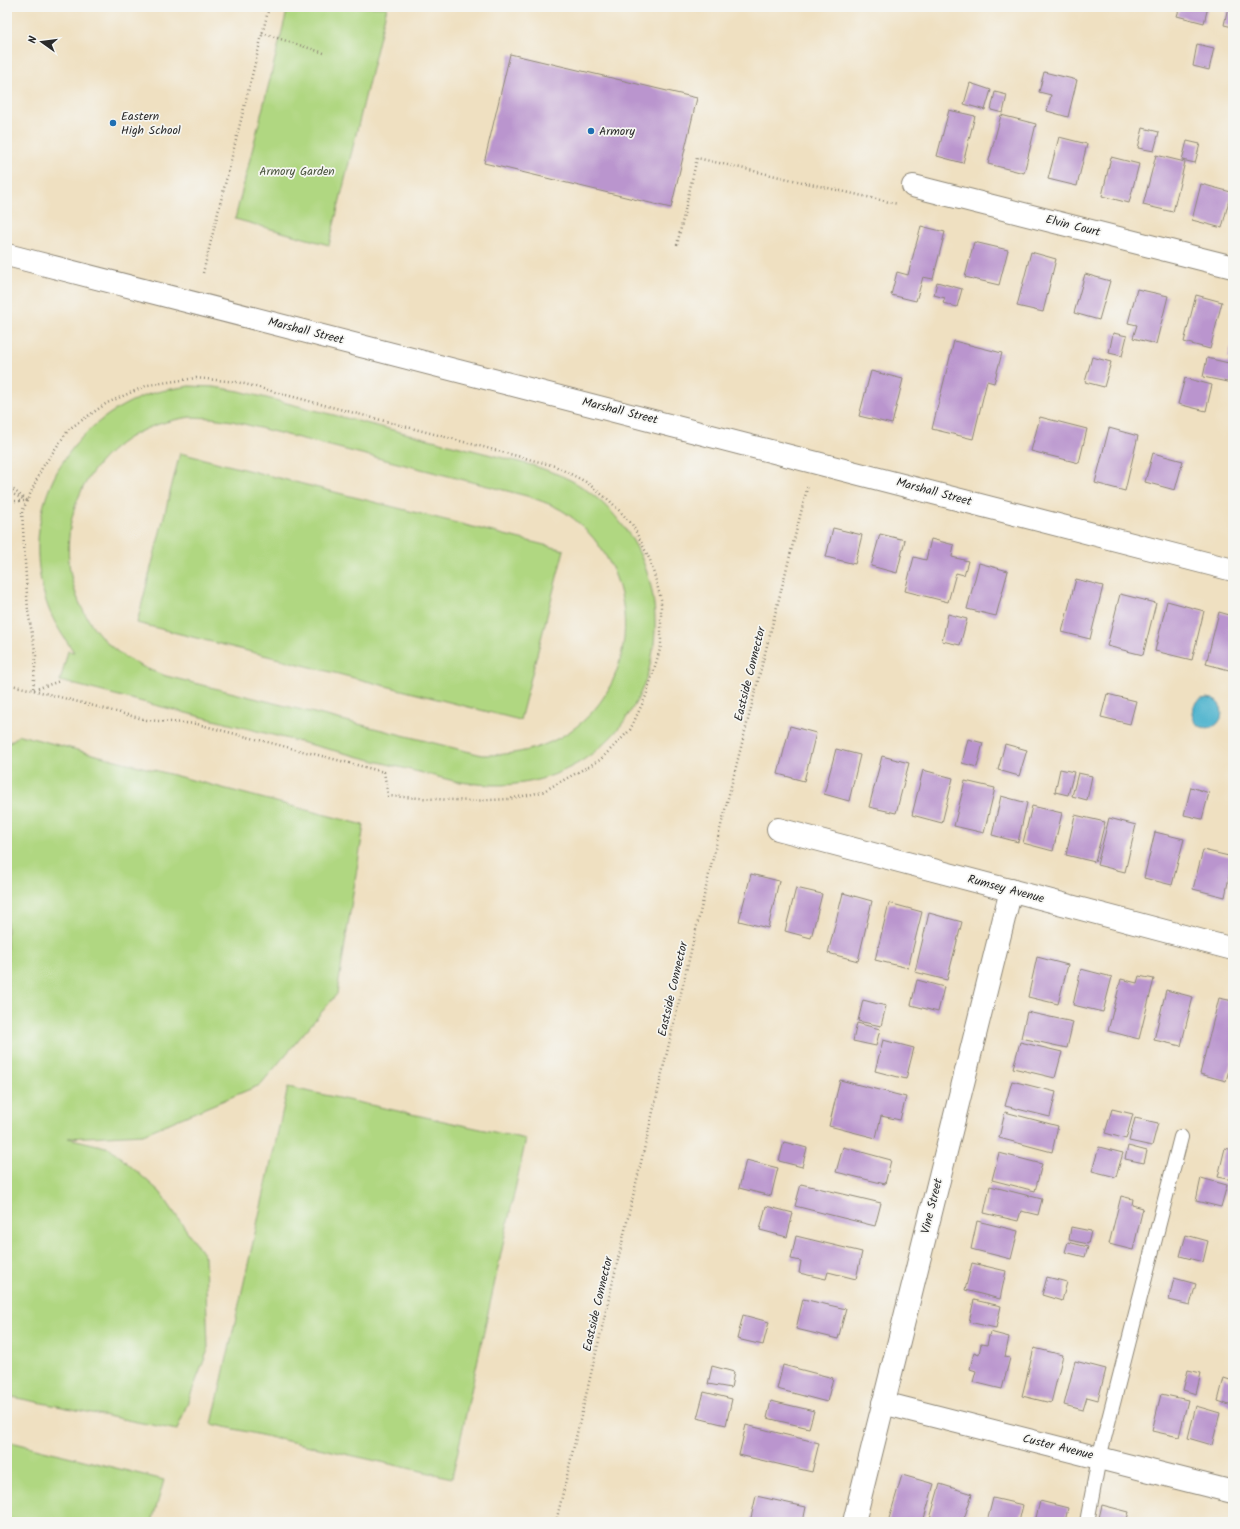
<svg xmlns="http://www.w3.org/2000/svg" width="1240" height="1529" viewBox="0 0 1240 1529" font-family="Kalam,sans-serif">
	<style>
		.green { fill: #b0d781; stroke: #6e8156; fill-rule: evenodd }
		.water { fill: #4eb3cd; stroke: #3c6f7c }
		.building { fill: #ba95ce }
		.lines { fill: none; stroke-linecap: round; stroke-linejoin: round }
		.service-casing { stroke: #8d8676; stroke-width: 16 }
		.minor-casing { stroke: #8d8676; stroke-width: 24 }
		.tertiary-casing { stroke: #8d8676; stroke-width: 24 }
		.path { stroke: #8d8676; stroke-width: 2.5; stroke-dasharray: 1 3; stroke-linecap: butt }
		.service { stroke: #fff; stroke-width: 14 }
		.minor { stroke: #fff; stroke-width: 22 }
		.tertiary { stroke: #fff; stroke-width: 22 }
		.poi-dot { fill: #1f6fb2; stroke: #f6f6f2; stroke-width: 1.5 }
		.labels { text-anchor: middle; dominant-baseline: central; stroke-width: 3.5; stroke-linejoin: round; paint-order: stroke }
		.poi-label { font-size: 12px; fill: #2b2b2b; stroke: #f6f6f2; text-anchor: start }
		.park-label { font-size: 12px; fill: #4c5640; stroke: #f6f6f2 }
		.street-label { font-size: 12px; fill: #2b2b2b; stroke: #f6f6f2 }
	</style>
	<rect width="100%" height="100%" fill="#f6f6f2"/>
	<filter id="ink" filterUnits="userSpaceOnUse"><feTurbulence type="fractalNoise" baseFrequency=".025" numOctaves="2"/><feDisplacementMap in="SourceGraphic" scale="8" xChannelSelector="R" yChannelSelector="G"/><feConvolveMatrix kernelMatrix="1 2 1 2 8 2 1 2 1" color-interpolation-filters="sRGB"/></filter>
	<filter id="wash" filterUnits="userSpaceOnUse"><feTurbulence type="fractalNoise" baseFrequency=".012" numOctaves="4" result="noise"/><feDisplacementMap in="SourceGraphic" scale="16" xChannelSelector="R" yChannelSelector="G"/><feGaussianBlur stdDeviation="0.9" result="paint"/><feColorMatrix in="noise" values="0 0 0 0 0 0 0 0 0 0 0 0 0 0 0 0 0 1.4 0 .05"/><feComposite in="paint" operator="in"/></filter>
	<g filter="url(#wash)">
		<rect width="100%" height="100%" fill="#efe0c1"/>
		<g class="green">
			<polygon points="288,7 387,7 329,245 235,219"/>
			<path d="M189,386L214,387L239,391L535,466C551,472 568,477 582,487C700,566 670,752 529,782C504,787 479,785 454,781L60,681L68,651L74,652C64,638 54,623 48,607C18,523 56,433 139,398C155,391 172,389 189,386ZM191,417L211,418L232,421L527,496C541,501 554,505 566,513C652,573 643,709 541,746C522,753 503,755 482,755L166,676C146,669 128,661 113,648C52,596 54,497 116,447C138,429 163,421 191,417Z"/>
			<polygon points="180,453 564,550 520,720 137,623"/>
			<polygon points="20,735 364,825 337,994 260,1085 143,1134 68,1138 110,1148 160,1192 205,1257 208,1350 177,1430 7,1396 7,744"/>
			<polygon points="288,1087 526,1139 452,1478 212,1424"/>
			<polygon points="7,1441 164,1480 152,1522 7,1522"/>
		</g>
		<circle class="water" cx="1207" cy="713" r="15"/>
		<g id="blocks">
			<g class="building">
				<polygon points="1180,7 1208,7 1204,23 1177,16"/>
				<polygon points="1228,7 1233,7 1233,27 1224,25"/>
				<polygon points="1197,44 1214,48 1209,70 1193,66"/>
				<polygon points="510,54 697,98 671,208 484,163"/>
				<polygon points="1044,72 1077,80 1068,117 1047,111 1051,95 1039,92"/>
				<polygon points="970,83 991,90 985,110 964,104"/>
				<polygon points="995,92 1007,95 1003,113 991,110"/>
				<polygon points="949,110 975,116 963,163 937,156"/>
				<polygon points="1001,115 1036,124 1024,173 988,164"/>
				<polygon points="1143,128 1159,132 1154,151 1138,148"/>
				<polygon points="1059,137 1087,144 1077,186 1048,179"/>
				<polygon points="1187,141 1200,144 1195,163 1182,160"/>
				<polygon points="1156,155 1185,162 1173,212 1143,205"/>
				<polygon points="1111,157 1139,164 1129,203 1102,196"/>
				<polygon points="1201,184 1231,192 1222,228 1192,220"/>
				<polygon points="921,226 945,232 933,279 923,277 916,301 891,295 897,272 908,275"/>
				<polygon points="974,242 1008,250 999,285 965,277"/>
				<polygon points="1031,252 1056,259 1043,312 1017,306"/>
				<polygon points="1085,274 1110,281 1099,320 1074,313"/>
				<polygon points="937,282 962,289 957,307 943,303 945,298 934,295"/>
				<polygon points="1137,289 1168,296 1156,344 1133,338 1137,325 1128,323"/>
				<polygon points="1196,295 1222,302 1210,349 1184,342"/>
				<polygon points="1113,333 1127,336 1122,356 1109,353"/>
				<polygon points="954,341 1002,353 994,383 987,381 973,439 932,429"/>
				<polygon points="1233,342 1233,359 1228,358"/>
				<polygon points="1092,357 1111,362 1104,387 1085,382"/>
				<polygon points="1207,358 1233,364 1232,383 1203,377"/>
				<polygon points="871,371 903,379 892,424 859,416"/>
				<polygon points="1185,378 1212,385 1206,411 1178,404"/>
				<polygon points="1040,417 1087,429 1079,463 1031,451"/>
				<polygon points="1109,428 1138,436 1125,491 1095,483"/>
				<polygon points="1153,453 1183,461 1175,490 1145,482"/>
				<polygon points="833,528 862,535 855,564 826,557"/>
				<polygon points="880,534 905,540 897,573 871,566"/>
				<polygon points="931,539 954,545 952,557 968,561 964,575 956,573 948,602 905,591 914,557 926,560"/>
				<polygon points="979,563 1008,571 996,616 967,609"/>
				<polygon points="1076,579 1103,586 1090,639 1062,632"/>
				<polygon points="1120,594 1156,603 1143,655 1107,646"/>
				<polygon points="1167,601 1204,611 1192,660 1155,651"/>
				<polygon points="1219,612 1233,616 1233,671 1206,664"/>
				<polygon points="948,614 967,619 960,645 942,641"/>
				<polygon points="1107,694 1136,701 1130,724 1101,717"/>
				<polygon points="790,726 816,733 804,781 778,774"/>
				<polygon points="968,739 983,743 977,767 962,763"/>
				<polygon points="1005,744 1027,750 1019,776 998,770"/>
				<polygon points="836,749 860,755 849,801 824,794"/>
				<polygon points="882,756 909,763 896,813 869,807"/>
				<polygon points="1060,769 1074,772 1068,795 1055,792"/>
				<polygon points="923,770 953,778 942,823 912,815"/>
				<polygon points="1078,773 1092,776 1087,800 1072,796"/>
				<polygon points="965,781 995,788 984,833 954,826"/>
				<polygon points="1191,787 1209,793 1202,819 1184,815"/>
				<polygon points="1001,796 1027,803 1018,842 992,835"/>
				<polygon points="1032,806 1062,813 1053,851 1023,843"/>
				<polygon points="1075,815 1105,822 1095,862 1066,855"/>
				<polygon points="1109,818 1136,825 1125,872 1097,865"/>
				<polygon points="1155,832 1184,839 1172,885 1144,878"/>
				<polygon points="1203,850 1233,857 1225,897 1193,889"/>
				<polygon points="751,874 779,881 768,928 739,921"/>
				<polygon points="796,888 822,894 811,938 785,931"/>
				<polygon points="843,893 872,901 858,961 828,953"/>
				<polygon points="889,903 922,912 908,968 875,960"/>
				<polygon points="929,913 962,922 947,980 915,972"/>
				<polygon points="1037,957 1068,965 1058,1004 1028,997"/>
				<polygon points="1081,969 1112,977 1103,1012 1073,1005"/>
				<polygon points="1139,976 1154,979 1139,1039 1108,1031 1121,979 1137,983"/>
				<polygon points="917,980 944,987 938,1012 911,1005"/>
				<polygon points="1166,990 1193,997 1181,1046 1154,1040"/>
				<polygon points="1219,998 1233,1001 1233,1055 1226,1081 1200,1074"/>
				<polygon points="863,1000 886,1006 881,1026 858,1021"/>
				<polygon points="1027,1012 1073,1022 1067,1048 1021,1038"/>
				<polygon points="857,1023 880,1029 876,1046 853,1041"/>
				<polygon points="883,1040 914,1048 906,1079 875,1071"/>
				<polygon points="1020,1042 1062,1052 1055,1078 1013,1068"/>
				<polygon points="840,1080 906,1097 900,1120 881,1116 876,1138 829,1126"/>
				<polygon points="1012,1081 1056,1092 1050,1117 1005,1106"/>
				<polygon points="1112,1109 1133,1114 1126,1139 1105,1133"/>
				<polygon points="1005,1112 1058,1126 1052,1152 999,1138"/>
				<polygon points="1135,1118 1158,1123 1152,1146 1129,1141"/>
				<polygon points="784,1142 807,1148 802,1167 779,1161"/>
				<polygon points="1128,1146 1147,1151 1144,1163 1125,1159"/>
				<polygon points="843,1147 891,1160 885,1184 836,1172"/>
				<polygon points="1099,1147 1123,1153 1116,1177 1092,1171"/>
				<polygon points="1225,1148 1233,1150 1233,1180 1218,1177"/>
				<polygon points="999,1153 1042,1164 1035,1191 992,1180"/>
				<polygon points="746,1160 778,1168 771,1196 739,1188"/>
				<polygon points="1201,1178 1227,1185 1221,1207 1196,1201"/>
				<polygon points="801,1184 881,1203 875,1226 795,1206"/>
				<polygon points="990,1186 1042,1199 1038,1215 1021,1211 1018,1221 984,1213"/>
				<polygon points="1121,1196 1133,1199 1132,1205 1143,1208 1133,1250 1109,1244"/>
				<polygon points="766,1206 793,1213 787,1237 760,1230"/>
				<polygon points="977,1221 1018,1231 1011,1259 971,1249"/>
				<polygon points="1071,1227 1091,1231 1088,1244 1069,1240"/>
				<polygon points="1186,1235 1208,1241 1203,1262 1180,1256"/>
				<polygon points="796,1236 862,1252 856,1279 828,1272 826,1279 799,1273 801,1261 791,1259"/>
				<polygon points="1068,1242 1088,1247 1085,1257 1065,1252"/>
				<polygon points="972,1263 1006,1271 1000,1299 965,1290"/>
				<polygon points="1047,1277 1067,1282 1062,1301 1042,1295"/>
				<polygon points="1174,1278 1196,1284 1190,1305 1169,1300"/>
				<polygon points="803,1299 846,1309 838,1339 796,1329"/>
				<polygon points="974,1300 1001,1306 996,1328 969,1322"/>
				<polygon points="743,1315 769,1322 763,1345 737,1339"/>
				<polygon points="990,1332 1009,1337 1005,1357 1010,1358 1002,1389 973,1382 976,1371 970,1369 974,1352 979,1354 981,1344 987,1345"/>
				<polygon points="1034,1348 1063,1355 1051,1403 1022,1396"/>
				<polygon points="1075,1361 1106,1369 1098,1400 1087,1397 1083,1410 1064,1405"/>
				<polygon points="783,1365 833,1378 827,1402 777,1389"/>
				<polygon points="712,1366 734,1372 731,1388 708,1384"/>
				<polygon points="1188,1370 1201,1373 1196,1394 1183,1390"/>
				<polygon points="1224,1378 1233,1381 1232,1406 1218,1401"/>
				<polygon points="704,1392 732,1399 726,1425 697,1418"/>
				<polygon points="1161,1394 1188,1400 1179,1437 1152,1431"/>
				<polygon points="771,1401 814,1411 809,1428 767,1418"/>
				<polygon points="1196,1406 1220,1413 1212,1445 1188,1438"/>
				<polygon points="746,1425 819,1443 812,1472 739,1455"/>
				<polygon points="902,1475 934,1484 923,1522 888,1522"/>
				<polygon points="940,1484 972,1494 963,1522 929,1522"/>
				<polygon points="756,1496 806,1507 803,1522 750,1522"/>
				<polygon points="993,1498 1023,1505 1019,1522 987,1522"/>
				<polygon points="1040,1501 1068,1508 1065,1522 1035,1522"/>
				<polygon points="1102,1505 1129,1512 1126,1522 1098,1522"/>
			</g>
		</g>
	</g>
	<g filter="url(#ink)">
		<use href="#blocks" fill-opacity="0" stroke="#8d8676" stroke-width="1"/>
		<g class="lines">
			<g class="service-casing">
				<polyline id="service" points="1087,1522 1099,1458 1181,1137"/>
			</g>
			<g class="minor-casing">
				<g id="minor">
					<polyline points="913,186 1233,267"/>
					<polyline points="778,829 1233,949"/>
					<polyline points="883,1403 1233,1492"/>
					<polyline points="854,1522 1011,890"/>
				</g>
			</g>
			<g class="tertiary-casing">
				<polyline id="tertiary" points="7,255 1233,570"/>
			</g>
			<g class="path">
				<polyline points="262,33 324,53"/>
				<polyline points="677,245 697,158 898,204"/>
				<polyline points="203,273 269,7"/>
				<polygon points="196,378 237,382 555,466 586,482 610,501 632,524 650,560 661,599 661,646 646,696 630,730 600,760 542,792 509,799 470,801 388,796 384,772 197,724 147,720 33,690 36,656 28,611 22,512 42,468 69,429 107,403 148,385"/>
				<polyline points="7,485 28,501"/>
				<polyline points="7,491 23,499"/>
				<polyline points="7,501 27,501"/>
				<polyline points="7,684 33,690 60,681"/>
				<polyline points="556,1522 716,845 808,485"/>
			</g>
			<use href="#service" class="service"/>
			<use href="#minor" class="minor"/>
			<use href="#tertiary" class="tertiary"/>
		</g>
	</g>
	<g class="poi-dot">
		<circle cx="113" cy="123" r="4"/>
		<circle cx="591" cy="131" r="4"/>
	</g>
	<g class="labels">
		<g class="poi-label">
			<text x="121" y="116">Eastern<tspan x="121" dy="14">High School</tspan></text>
			<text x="599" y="131">Armory</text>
		</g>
		<g class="park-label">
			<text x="297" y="171">Armory Garden</text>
		</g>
		<g class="street-label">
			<text transform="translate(1073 226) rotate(14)">Elvin Court</text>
			<text transform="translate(306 331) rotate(14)">Marshall Street</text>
			<text transform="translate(620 411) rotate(14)">Marshall Street</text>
			<text transform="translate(934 492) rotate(15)">Marshall Street</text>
			<text transform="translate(750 674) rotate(-76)">Eastside Connector</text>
			<text transform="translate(1006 889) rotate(15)">Rumsey Avenue</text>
			<text transform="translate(673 989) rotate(-77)">Eastside Connector</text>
			<text transform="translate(932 1206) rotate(-76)">Vine Street</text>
			<text transform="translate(598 1304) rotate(-77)">Eastside Connector</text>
			<text transform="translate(1058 1447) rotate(14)">Custer Avenue</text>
		</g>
	</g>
	<rect width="1240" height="1529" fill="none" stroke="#f6f6f2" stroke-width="24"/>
	<g transform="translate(42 42) rotate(284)" stroke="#f6f6f2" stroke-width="3" paint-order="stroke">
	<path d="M0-3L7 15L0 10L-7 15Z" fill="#2b2b2b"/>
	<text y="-6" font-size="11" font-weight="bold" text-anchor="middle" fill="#2b2b2b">N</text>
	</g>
</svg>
